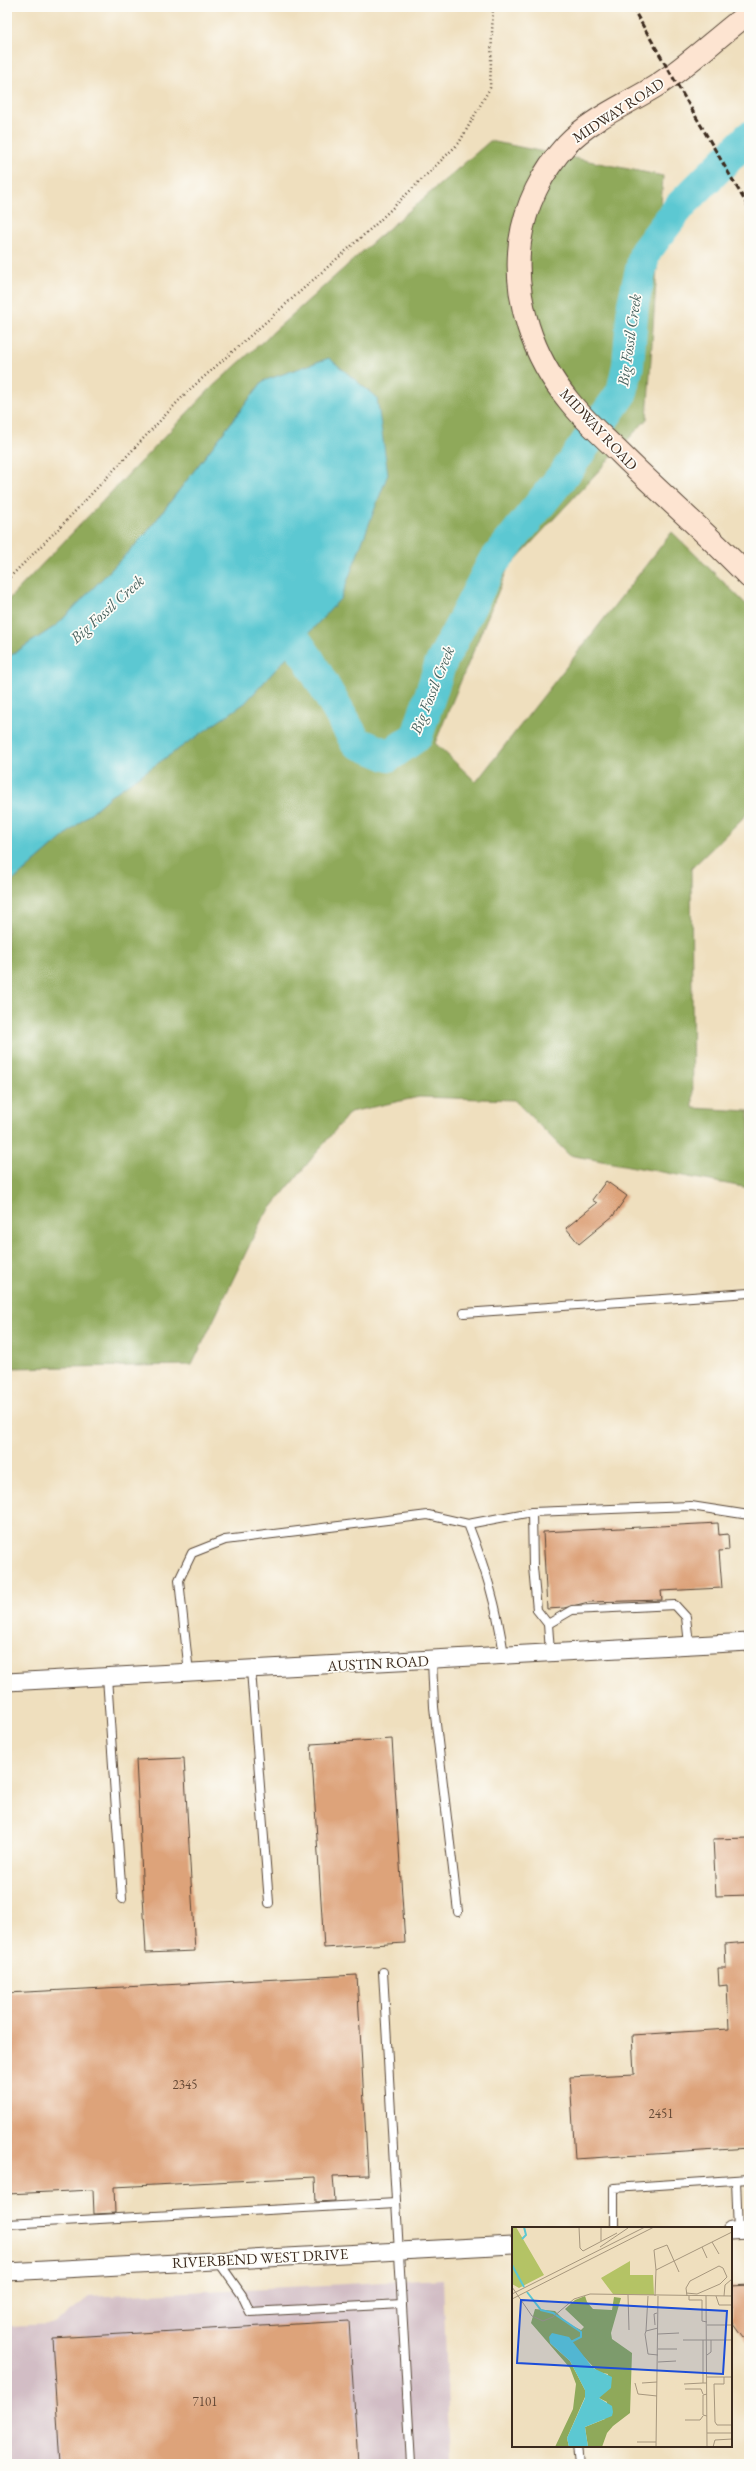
<svg xmlns="http://www.w3.org/2000/svg" width="756" height="2471" viewBox="0 0 756 2471" font-family="'EB Garamond',serif">
	<style>
		.industrial { fill: #d2bdc5 }
		.forest { fill: #8fa95a; stroke: #656a3c }
		.water { fill: #5cc8d2; stroke: #4c7978 }
		.lines { fill: none; stroke-linecap: round; stroke-linejoin: round }
		.river { stroke: #5cc8d2; stroke-width: 32 }
		.building { fill: #dda37a }
		.lane-casing { stroke: #564536; stroke-width: 10 }
		.street-casing { stroke: #564536; stroke-width: 19 }
		.secondary-casing { stroke: #564536; stroke-width: 24 }
		.path { stroke: #564536; stroke-width: 2.5; stroke-dasharray: 1 3; stroke-linecap: butt }
		.lane { stroke: #fff; stroke-width: 8 }
		.street { stroke: #fff; stroke-width: 17 }
		.secondary { stroke: #fde4d1; stroke-width: 22 }
		.rail { stroke: #3b2a1e; stroke-width: 3; stroke-dasharray: 6 3; stroke-linecap: butt }
		.labels { text-anchor: middle; dominant-baseline: central; stroke-width: 3.5; stroke-linejoin: round; paint-order: stroke }
		.number-label { font-size: 13px; fill: #644835 }
		.street-label { font-size: 15px; fill: #3b2a1e; stroke: #fdfcf7 }
		.water-label { font-size: 16px; font-style: italic; fill: #47615d; stroke: #fdfcf7 }
		.inset-river { fill: none; stroke: #5cc8d2; stroke-width: 2 }
		.inset-road { fill: none; stroke: #a7977e; stroke-width: 1 }
		.view { fill: #1d4ed8; fill-opacity: 0.15; stroke: #1d4ed8; stroke-width: 2 }
		.inset-edge { fill: none; stroke: #3b2a1e; stroke-width: 2 }
	</style>
	<rect width="100%" height="100%" fill="#fdfcf7"/>
	<filter id="ink" filterUnits="userSpaceOnUse"><feTurbulence type="fractalNoise" baseFrequency=".025" numOctaves="2"/><feDisplacementMap in="SourceGraphic" scale="8" xChannelSelector="R" yChannelSelector="G"/><feConvolveMatrix kernelMatrix="1 2 1 2 8 2 1 2 1" color-interpolation-filters="sRGB"/></filter>
	<filter id="wash" filterUnits="userSpaceOnUse"><feTurbulence type="fractalNoise" baseFrequency=".012" numOctaves="4" result="noise"/><feDisplacementMap in="SourceGraphic" scale="16" xChannelSelector="R" yChannelSelector="G"/><feGaussianBlur stdDeviation="0.9" result="paint"/><feColorMatrix in="noise" values="0 0 0 0 0 0 0 0 0 0 0 0 0 0 0 0 0 1.4 0 .05"/><feComposite in="paint" operator="in"/></filter>
	<g filter="url(#wash)">
		<rect width="100%" height="100%" fill="#efdfbe"/>
		<polygon class="industrial" points="443,2279 450,2464 7,2464 7,2326 54,2324 89,2297"/>
		<polygon class="forest" points="490,141 663,176 647,419 508,568 435,743 476,782 672,532 749,607 749,812 691,869 693,1108 749,1111 749,1188 569,1155 514,1100 419,1097 350,1112 262,1219 192,1365 7,1368 7,886 109,797 263,381 144,536 57,625 7,658 7,601 211,388 373,242"/>
		<polygon class="water" points="329,358 377,398 388,474 341,598 245,703 109,797 7,886 7,658 57,625 144,536 263,381"/>
		<g class="lines">
			<polyline class="river" points="274,609 309,660 356,742 389,756 417,736 440,665 492,564 565,473 622,392 628,365 633,304 645,252 680,206 749,137"/>
		</g>
		<g id="blocks">
			<g class="building">
				<polygon points="606,1181 627,1196 613,1216 579,1244 566,1228 597,1203 592,1200"/>
				<polygon points="718,1523 719,1535 728,1534 729,1550 719,1551 722,1588 661,1591 662,1600 589,1602 564,1608 547,1609 543,1532"/>
				<polygon points="392,1739 405,1943 324,1948 311,1744"/>
				<polygon points="184,1758 195,1951 146,1953 136,1760"/>
				<polygon points="749,1838 749,1895 716,1896 713,1839"/>
				<polygon points="749,1942 749,2148 575,2159 570,2077 634,2074 632,2035 729,2029 727,1985 719,1986 718,1968 726,1968 725,1944"/>
				<polygon points="357,1975 368,2175 333,2176 335,2201 316,2202 315,2177 114,2187 115,2213 94,2214 93,2190 7,2194 7,1993"/>
				<polygon points="749,2285 749,2344 731,2319 731,2286"/>
				<polygon points="349,2321 358,2464 60,2464 52,2338"/>
			</g>
		</g>
	</g>
	<g filter="url(#ink)">
		<use href="#blocks" fill-opacity="0" stroke="#564536" stroke-width="1"/>
		<g class="lines">
			<g class="lane-casing">
				<g id="lane">
					<polyline points="464,1313 749,1293"/>
					<polyline points="532,1512 533,1567 537,1610 548,1624 550,1652"/>
					<polyline points="468,1524 532,1512 691,1506 749,1515"/>
					<polyline points="548,1624 572,1610 675,1605 686,1617 689,1644"/>
					<polyline points="432,1660 434,1707 458,1912"/>
					<polyline points="251,1670 269,1903"/>
					<path d="M189,1673L179,1580L192,1553L225,1540L428,1515L468,1524C486,1570 497,1606 504,1655"/>
					<polyline points="107,1677 122,1899"/>
					<polyline points="383,1972 411,2464"/>
					<polyline points="736,2180 738,2231"/>
					<polyline points="7,2224 396,2203"/>
					<polyline points="614,2228 614,2188 749,2179"/>
					<polyline points="218,2261 242,2295 250,2312 402,2304"/>
					<polyline points="577,2446 579,2464"/>
				</g>
			</g>
			<g class="street-casing">
				<g id="street">
					<polyline points="7,1682 749,1642"/>
					<polyline points="731,2231 749,2230"/>
					<polyline points="7,2272 513,2245"/>
				</g>
			</g>
			<g class="secondary-casing">
				<path id="secondary" d="M749,13C717,37 689,65 656,86C627,104 591,119 567,144C542,171 525,206 520,242C513,300 533,357 569,401C584,420 603,436 620,453C662,495 708,534 749,577"/>
			</g>
			<polyline class="path" points="7,580 65,522 187,392 375,225 459,143 490,88 493,7"/>
			<use href="#lane" class="lane"/>
			<use href="#street" class="street"/>
			<use href="#secondary" class="secondary"/>
			<polyline class="rail" points="632,7 749,208"/>
		</g>
	</g>
	<g class="labels">
		<g class="number-label">
			<text x="185" y="2084">2345</text>
			<text x="661" y="2113">2451</text>
			<text x="205" y="2401">7101</text>
		</g>
		<g class="street-label">
			<text transform="translate(618 110) rotate(-33)">MIDWAY ROAD</text>
			<text transform="translate(599 429) rotate(47)">MIDWAY ROAD</text>
			<text transform="translate(378 1663) rotate(-3)">AUSTIN ROAD</text>
			<text transform="translate(260 2258) rotate(-3)">RIVERBEND WEST DRIVE</text>
		</g>
		<g class="water-label">
			<text transform="translate(629 340) rotate(-82)">Big Fossil Creek</text>
			<text transform="translate(107 609) rotate(-42)">Big Fossil Creek</text>
			<text transform="translate(432 690) rotate(-68)">Big Fossil Creek</text>
		</g>
	</g>
	<g transform="translate(512 2227)">
		<rect width="220" height="220" fill="#efdfbe"/>
		<path d="M0,0H4L32,48L7,61L0,57ZM118,34V48H141L142,68L101,67L89,51Z" fill="#b4c365"/>
		<path d="M73,69L75,75L81,82L100,83L102,70L109,71L99,106L100,112L120,126L118,186L101,199L95,206L90,220H76L73,200L93,192L95,175L87,171L96,147L86,145L72,130L38,116L58,134L73,163V170L55,211L57,220H43L61,182L64,157L58,141L19,96L23,82L43,84L55,96L69,103L72,100L53,82L63,73Z" fill="#8fa95a"/>
		<path d="M40,106L57,110L81,141L100,150L99,161L87,171L100,179L101,185L100,189L73,200L76,220H57L55,211L73,171V163L58,134L38,116L37,110Z" fill="#5cc8d2"/>
		<path class="inset-river" d="M10,12L14,8L12,0M0,38L12,60M15,65L29,83L41,86L69,105V110L59,115"/>
		<path class="inset-road" d="M67,0L68,21L71,24L105,6M89,0V14M200,15L207,27M88,20L116,1M190,20L195,31M144,43L142,23L155,18L167,45M0,60L20,89L31,94L41,90L62,72L78,67L220,69M174,66L185,67L208,57L215,50L211,41L207,39L178,54L174,61L175,69M0,67L133,0M116,68L117,103M143,69L144,43L220,5M177,69V73H190V94L195,95M194,69L195,220M204,69L207,78H220M212,69L213,58L220,52M0,72L142,0M143,98L142,87L145,86M195,98H220M146,101L134,104L133,107L136,127L146,128M134,104L136,69M146,107L167,106M171,113H220M191,113V156H195M146,122H165M195,128L199,125V113M146,135L164,134M195,150H220M212,150V157H202L203,195L205,198H220M123,156L126,167L145,169M130,156L145,155M172,157L191,156M173,162H189L191,167M195,167L191,168V188L195,189M173,193H188L191,189M195,206H220M125,215H144M144,220L146,69M201,220L203,213L220,212"/>
		<path class="view" d="M9,73L215,84L211,147L5,136Z"/>
		<rect width="220" height="220" class="inset-edge"/>
	</g>
	<rect width="756" height="2471" fill="none" stroke="#fdfcf7" stroke-width="24"/>
</svg>
